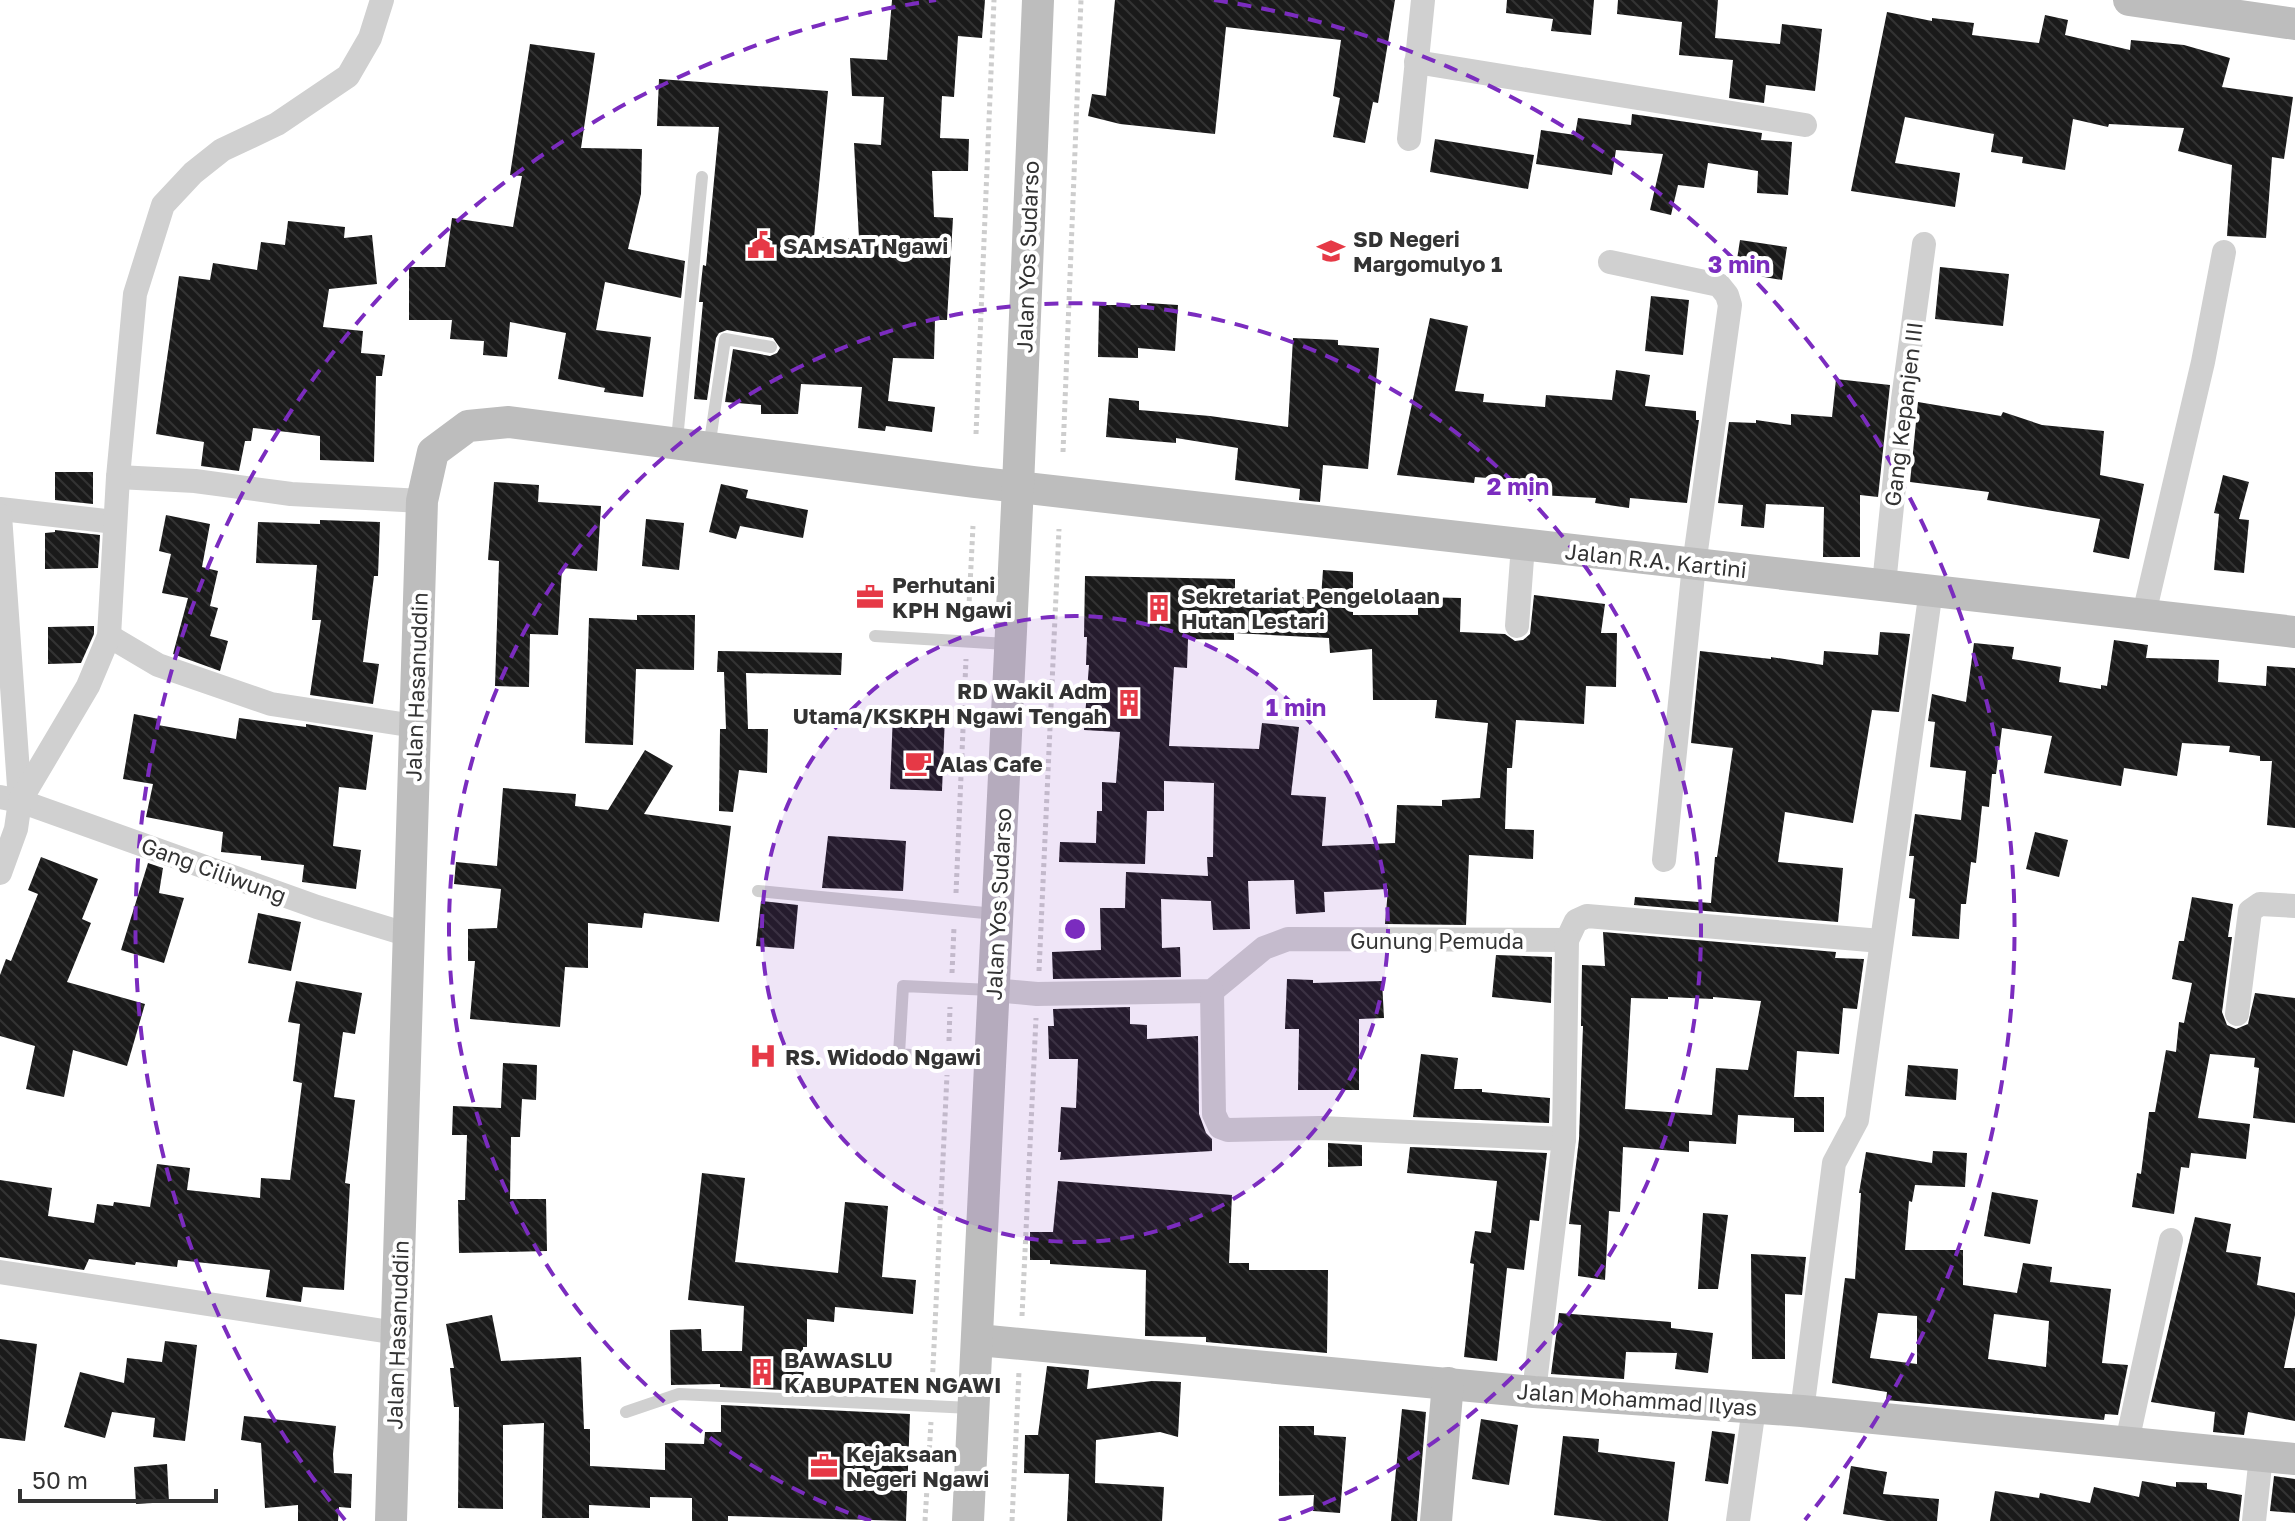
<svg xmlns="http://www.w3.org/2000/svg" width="2295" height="1521" viewBox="0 0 2295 1521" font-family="'Golos Text',sans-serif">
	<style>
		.building { fill: url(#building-back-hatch); fill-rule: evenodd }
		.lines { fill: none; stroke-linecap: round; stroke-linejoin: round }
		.path { stroke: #cdcdcd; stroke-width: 5; stroke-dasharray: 4 4; stroke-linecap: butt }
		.lane { stroke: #d0d0d0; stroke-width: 12 }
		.street { stroke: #d0d0d0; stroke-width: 24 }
		.secondary { stroke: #bdbdbd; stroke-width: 32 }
		.ring { fill: none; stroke: #7b2cbf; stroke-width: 4; stroke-dasharray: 14 10 }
		.labels { text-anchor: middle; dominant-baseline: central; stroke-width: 8; stroke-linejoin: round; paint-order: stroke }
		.poi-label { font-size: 22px; font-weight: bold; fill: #333; stroke: #fff; text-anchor: start }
		.street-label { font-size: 22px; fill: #333; stroke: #fff }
		.centre { fill: #7b2cbf; stroke: #fff; stroke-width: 4 }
		.ring-label { font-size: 24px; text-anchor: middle; font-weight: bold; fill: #7b2cbf; stroke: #fff; stroke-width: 8; stroke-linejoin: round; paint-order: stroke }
	</style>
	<defs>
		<pattern id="building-back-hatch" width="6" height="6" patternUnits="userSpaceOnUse" patternTransform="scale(2)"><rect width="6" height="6" fill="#1a1a1a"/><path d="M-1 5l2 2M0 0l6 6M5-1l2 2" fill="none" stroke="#333"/></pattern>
	</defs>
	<rect width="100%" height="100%" fill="#fff"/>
	<g class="building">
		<polygon points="892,0 985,0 982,38 958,36 954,97 942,96 940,138 969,139 968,171 932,171 934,217 953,218 947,320 935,320 934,359 893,358 888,401 935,407 932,432 886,426 885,431 858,428 862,387 801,384 798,414 761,414 761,405 725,402 733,349 770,356 777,353 780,348 773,338 727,330 719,333 716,338 707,400 694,399 703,302 699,302 703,265 706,266 719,127 657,126 659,79 828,91 814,237 859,239 854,143 881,145 884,97 852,96 850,58 887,60"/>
		<polygon points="1115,0 1395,0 1378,103 1373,102 1365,143 1333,137 1340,98 1333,96 1341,40 1226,27 1215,134 1120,124 1088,116 1092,94 1106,96"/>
		<polygon points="1507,0 1594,0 1591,35 1551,31 1553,19 1506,13"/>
		<polygon points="1618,0 1718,0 1715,38 1780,44 1782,24 1822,29 1815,91 1766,85 1764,103 1729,98 1733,60 1679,55 1682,22 1617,14"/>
		<polygon points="1887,12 1932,21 1932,18 1974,23 1972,35 2039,43 2045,15 2068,20 2065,35 2130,50 2131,40 2184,45 2230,58 2222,87 2293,97 2284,159 2272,157 2266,238 2227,236 2232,165 2178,151 2184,128 2109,124 2108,127 2073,119 2065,170 2022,163 2023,157 1991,152 1994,134 1905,117 1895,163 1960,173 1955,207 1851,191"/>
		<polygon points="530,44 595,53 581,148 642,149 641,194 628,249 685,261 681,298 605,282 596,330 651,337 643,397 604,392 605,388 558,379 566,333 510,322 507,357 483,355 484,341 450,339 452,320 409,320 409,267 445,267 452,218 513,227 522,176 510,175"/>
		<polygon points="1632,114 1762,133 1761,140 1792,142 1788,195 1757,193 1758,171 1708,163 1704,188 1678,185 1671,215 1650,210 1663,154 1616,150 1612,175 1536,164 1541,130 1575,135 1578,118 1631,125"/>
		<polygon points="1435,139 1534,155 1528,189 1430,172"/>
		<polygon points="288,221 345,227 344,238 372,235 377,284 329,289 323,327 363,331 361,353 385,355 382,376 376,376 374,462 320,460 320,436 253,428 251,441 245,441 239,471 201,466 204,442 156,434 179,276 210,280 213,263 257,270 261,242 285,245"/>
		<polygon points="1740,240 1787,247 1782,280 1735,272"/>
		<polygon points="1940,267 2009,274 2003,326 1935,319"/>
		<polygon points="1651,296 1689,300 1683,355 1645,351"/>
		<polygon points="1147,303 1178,305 1175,351 1138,348 1138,358 1098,357 1099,305 1147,305"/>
		<polygon points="1430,318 1468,326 1455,391 1484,394 1483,402 1545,407 1546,395 1612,400 1616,370 1650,375 1645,406 1696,411 1696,420 1699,420 1687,503 1630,498 1629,508 1595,503 1596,498 1539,495 1540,482 1475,477 1474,483 1397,475"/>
		<polygon points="1293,338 1338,340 1338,345 1379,348 1368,469 1323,465 1320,502 1299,500 1300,489 1235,480 1238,448 1176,438 1176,443 1106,437 1109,398 1139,401 1139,410 1210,416 1288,427"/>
		<polygon points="1836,379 1890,385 1878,497 1860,495 1860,557 1823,557 1824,507 1766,504 1764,528 1741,526 1743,505 1718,503 1729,422 1756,423 1756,420 1791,425 1791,414 1832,417"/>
		<polygon points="1918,402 2001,416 2003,412 2042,425 2104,431 2100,475 2144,484 2129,559 2093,552 2100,519 1987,500 1989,492 1910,482"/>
		<polygon points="55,472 93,472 93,504 55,500"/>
		<polygon points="2223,475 2249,482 2239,519 2249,520 2244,573 2214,570 2219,514 2214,513"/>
		<polygon points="494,482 539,485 538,502 601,506 597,571 562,568 558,635 530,634 529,687 495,686 499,561 488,560"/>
		<polygon points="721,484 748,490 746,498 808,510 803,538 740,526 736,539 709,532"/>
		<polygon points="166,515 210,524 202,567 218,571 210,606 218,608 210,636 228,641 220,671 173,654 188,598 162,593 171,554 159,551"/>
		<polygon points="646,519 684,523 679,570 642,566"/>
		<polygon points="320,520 380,522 378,576 374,576 363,662 379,664 373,704 310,695 321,620 312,620 317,565 256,563 258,522 320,524"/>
		<polygon points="55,530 100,535 98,568 45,569 45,533 55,532"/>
		<path d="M1323,570L1353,572V615H1418V597L1461,598L1460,632L1505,634L1515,641L1523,640L1530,634L1534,595L1605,604L1601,633H1617L1616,687L1586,686L1584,724L1516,720L1512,768H1507L1505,829L1534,830L1533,859L1469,855L1466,925L1385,924L1388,889L1324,892L1325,912L1296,914L1294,880L1248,881L1250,929L1213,930L1211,901L1161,899L1162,948L1180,947L1181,977L1053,979L1052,952L1101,950L1100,908H1125L1126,872L1208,876L1207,857H1213L1214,783L1164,781V811H1147L1145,864L1059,862L1060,842L1096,843L1097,811H1102V782L1116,783L1120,732L1084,730L1089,665H1086L1087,637H1084L1085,576L1235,579V593L1321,598ZM1234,633L1329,638L1330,653L1372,649L1373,700H1437L1435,718L1488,723L1480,798L1442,800V806L1397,805L1395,843L1322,846L1326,797L1291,795L1299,727L1262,723L1259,749L1169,746L1174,667L1187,668L1188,639L1234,640Z"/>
		<polygon points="637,615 695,615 694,670 636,669 633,745 585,743 589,618 637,620"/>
		<polygon points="94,626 94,634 81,663 48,664 48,627"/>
		<polygon points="1880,632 1910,634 1899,712 1872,710 1853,823 1785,812 1778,862 1843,868 1838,922 1634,905 1635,897 1711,903 1715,857 1717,857 1733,748 1691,743 1700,651 1771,659 1771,657 1823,665 1824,651 1878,655"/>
		<polygon points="2114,640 2148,645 2146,658 2219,660 2218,682 2266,686 2267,666 2295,668 2295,828 2267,825 2272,761 2260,761 2260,756 2229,752 2230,746 2182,743 2177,776 2124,768 2121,786 2044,773 2052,736 2002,728 1996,774 1992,774 1989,807 1982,806 1976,863 1971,862 1966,904 1961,904 1959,939 1912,936 1915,899 1909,898 1914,856 1909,856 1915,814 1961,820 1966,771 1930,767 1935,722 1928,721 1932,694 1966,702 1974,643 2014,647 2012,659 2061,667 2059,682 2101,689 2101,685 2107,686"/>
		<polygon points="718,651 842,653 841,675 746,673 748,729 768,729 767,773 739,770 733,812 719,811 720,729 726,729 724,672 717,672"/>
		<polygon points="893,713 945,715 942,791 890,789"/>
		<polygon points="134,714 159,719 158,725 236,739 239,718 306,727 306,724 373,735 366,790 339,787 333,846 361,850 356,889 302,882 304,865 261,860 261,856 221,852 223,832 146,817 153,784 123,779"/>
		<polygon points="645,750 673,766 644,814 731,826 719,922 644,913 642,928 588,923 588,968 565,967 560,1027 470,1019 475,961 468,961 468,929 497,928 501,889 454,884 456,862 497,866 503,788 576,794 575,806 608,810"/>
		<polygon points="2035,832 2068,840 2059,877 2026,869"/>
		<polygon points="828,836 906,841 903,891 822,888"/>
		<polygon points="41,857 98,879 82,919 91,923 67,982 145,1004 127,1066 73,1050 64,1097 26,1089 35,1046 0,1036 0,975 6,959 11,961 38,894 28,890"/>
		<polygon points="148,863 163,868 159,893 184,898 164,963 121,950"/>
		<polygon points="2192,897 2233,904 2228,937 2232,937 2222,1012 2227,1025 2236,1029 2248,1024 2255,993 2295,998 2295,1123 2253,1118 2259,1068 2254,1067 2255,1058 2210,1054 2198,1118 2250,1124 2246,1159 2191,1153 2189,1168 2181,1167 2174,1214 2132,1207 2137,1173 2141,1174 2149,1112 2155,1112 2166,1050 2176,1052 2179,1022 2184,1023 2192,983 2172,979 2179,941 2184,941"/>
		<polygon points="761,901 798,905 794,949 756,946"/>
		<polygon points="258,913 301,922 291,971 248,963"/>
		<path d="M1603,932L1836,952L1835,958L1864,959L1857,1009L1843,1008L1839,1054L1797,1051L1794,1097H1824V1132H1794V1118L1738,1115L1736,1144L1689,1141V1152L1623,1147L1620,1212L1609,1211L1605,1280L1578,1276L1581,1225L1569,1224L1579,1139L1583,1026H1581L1582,965L1605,966ZM1668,997L1713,999V997L1761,1001L1748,1070L1716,1068L1712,1115L1625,1109L1631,998L1668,999Z"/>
		<polygon points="1496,955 1552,957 1551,1003 1492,997"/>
		<polygon points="1287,979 1313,980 1313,983 1382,981 1384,1018 1359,1019 1359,1090 1298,1090 1299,1029 1285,1029"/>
		<polygon points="296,981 362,993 355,1034 343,1032 334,1097 355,1100 345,1183 350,1184 344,1290 303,1287 301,1302 266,1297 270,1270 178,1260 177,1267 136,1262 135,1265 89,1259 84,1270 0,1257 0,1180 52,1188 48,1216 94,1223 97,1204 113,1206 114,1202 150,1207 157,1164 190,1168 187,1190 260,1198 261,1178 290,1180 302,1083 293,1081 300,1024 288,1022"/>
		<polygon points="1130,1007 1130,1024 1147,1025 1147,1039 1198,1036 1199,1114 1206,1133 1212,1139 1212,1151 1060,1160 1061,1152 1058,1152 1061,1107 1076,1108 1078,1059 1049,1059 1048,1026 1054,1026 1053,1009"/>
		<polygon points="1421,1054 1458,1058 1454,1089 1482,1089 1482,1092 1550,1098 1549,1123 1413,1117"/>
		<polygon points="503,1063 537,1065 536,1100 522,1099 520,1137 511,1137 510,1199 546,1199 547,1251 459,1253 458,1200 465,1200 467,1135 452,1135 453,1106 501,1108"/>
		<polygon points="1908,1065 1958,1069 1956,1100 1905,1096"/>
		<polygon points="1328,1143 1362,1145 1362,1166 1328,1167"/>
		<polygon points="1410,1147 1547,1153 1539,1221 1530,1220 1524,1270 1507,1268 1497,1361 1464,1357 1474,1264 1470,1263 1475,1231 1491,1233 1497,1181 1407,1173"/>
		<path d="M1933,1151L1967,1153L1965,1187L1915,1185L1912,1202L1909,1201L1905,1250H1963V1285L2017,1293L2023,1263L2052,1267L2050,1282L2111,1289L2102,1363L2128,1365L2118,1415L2105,1414L2104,1420L1886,1400L1887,1392L1832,1383L1845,1278L1855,1279L1861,1193H1859L1866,1152L1932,1163ZM1878,1313L1917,1316V1364L1870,1358ZM1994,1314L2049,1321L2046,1367L1988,1359Z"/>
		<polygon points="702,1173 745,1178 735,1262 838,1273 845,1202 888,1206 882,1277 916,1280 913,1314 835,1307 834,1322 807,1319 807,1347 803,1347 804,1391 720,1387 720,1384 671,1385 670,1330 701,1329 702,1351 742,1351 744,1306 688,1300"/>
		<polygon points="1058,1181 1232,1195 1229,1263 1249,1263 1249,1270 1328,1270 1327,1353 1206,1342 1206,1337 1145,1336 1146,1270 1050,1264 1050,1260 1030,1260 1030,1232 1053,1232"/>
		<polygon points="1992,1192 2038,1200 2030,1244 1984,1236"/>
		<polygon points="1703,1213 1728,1215 1718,1289 1698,1289"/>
		<polygon points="2195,1217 2231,1224 2226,1252 2261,1257 2257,1285 2295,1293 2295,1315 2284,1368 2295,1368 2295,1421 2248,1412 2244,1435 2213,1432 2215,1412 2151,1402"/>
		<polygon points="1751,1254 1806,1257 1802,1295 1785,1294 1785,1359 1752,1359"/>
		<polygon points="1559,1313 1671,1322 1671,1328 1713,1333 1708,1373 1675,1369 1677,1353 1626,1352 1624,1379 1551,1374"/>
		<polygon points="492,1315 501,1361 581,1357 584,1429 590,1429 590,1466 665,1470 665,1443 704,1444 705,1432 721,1432 721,1405 910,1414 906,1521 728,1516 728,1521 692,1521 692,1498 650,1497 650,1508 589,1505 589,1518 542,1518 544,1423 503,1425 503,1509 458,1508 459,1407 454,1407 450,1368 454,1368 446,1324"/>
		<polygon points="0,1339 37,1344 25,1441 0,1438"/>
		<polygon points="165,1341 197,1345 185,1441 153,1437 155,1418 112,1412 105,1438 64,1427 80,1372 124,1383 127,1358 162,1362"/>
		<polygon points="1047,1366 1089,1370 1087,1389 1152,1381 1181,1382 1178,1437 1160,1432 1096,1440 1095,1483 1164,1487 1162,1521 1067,1521 1069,1474 1024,1473 1025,1435 1038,1435"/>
		<polygon points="1402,1409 1426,1412 1417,1521 1391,1521"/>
		<polygon points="244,1416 336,1426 333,1454 334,1473 352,1474 351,1508 339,1507 338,1521 298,1521 298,1505 265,1508 261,1443 241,1440"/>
		<polygon points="1481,1419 1518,1425 1509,1485 1472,1479"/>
		<polygon points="1279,1426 1314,1426 1314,1435 1346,1437 1340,1513 1313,1511 1314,1495 1279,1496"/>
		<polygon points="1712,1431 1735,1434 1728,1484 1705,1481"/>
		<polygon points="1563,1436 1599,1439 1598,1452 1675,1462 1668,1521 1603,1521 1554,1515"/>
		<polygon points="167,1464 169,1502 136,1504 134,1467"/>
		<polygon points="1851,1466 1887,1472 1883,1494 1939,1499 1937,1521 1887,1521 1843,1514"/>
		<polygon points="2274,1476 2295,1479 2295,1513 2270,1511"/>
		<polygon points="2142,1481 2176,1487 2176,1482 2207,1483 2207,1489 2242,1495 2239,1521 1990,1521 1995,1491 2039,1498 2040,1493 2090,1503 2094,1487 2139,1497"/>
	</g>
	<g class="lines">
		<g class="path">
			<polyline points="976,434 994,0"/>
			<polyline points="1063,452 1081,0"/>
			<polyline points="968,625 973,526"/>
			<polyline points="956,893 966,659"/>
			<polyline points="1039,971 1059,529"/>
			<polyline points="952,973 954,927"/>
			<polyline points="949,1041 950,1007"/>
			<polyline points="1022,1316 1036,1018"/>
			<polyline points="932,1388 947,1075"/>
			<polyline points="925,1521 931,1422"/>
			<polyline points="1012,1521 1019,1371"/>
		</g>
		<g class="lane">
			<polyline points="677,440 702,177"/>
			<polyline points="709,448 725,339 771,347"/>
			<polyline points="875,636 1007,644"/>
			<polyline points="758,891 995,914"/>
			<polyline points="988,1062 899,1054 903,986 991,990"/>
			<polyline points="626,1412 679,1394 971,1408"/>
		</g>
		<g class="street">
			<polyline points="1416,62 1805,125"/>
			<polyline points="1409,139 1423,0"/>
			<polyline points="1610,262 1719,285 1727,295 1730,305 1694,565 1664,860"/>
			<polyline points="118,477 195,481 291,494 422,501"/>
			<polyline points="0,509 115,522"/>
			<polyline points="0,515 20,801"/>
			<polyline points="1884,584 1903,399 1924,244"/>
			<polyline points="2144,614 2203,362 2224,252"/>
			<polyline points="1517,626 1523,545"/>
			<polyline points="109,636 158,665 271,704 415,726"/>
			<polyline points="0,797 20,801 317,907 409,935"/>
			<polyline points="0,873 16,829 20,801 88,686 109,636 118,477 135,294 163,205 193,173 222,150 277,124 348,76 370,38 382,0"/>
			<polyline points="994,990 1037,994 1212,991 1264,948 1288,939 1567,940 1576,921 1587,916 1881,941"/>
			<polyline points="1212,991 1214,1114 1220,1127 1228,1130 1320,1128 1564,1139"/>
			<polyline points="2237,1014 2250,911 2260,904 2295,906"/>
			<polyline points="0,1272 397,1333"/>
			<polyline points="1534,1392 1564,1139 1567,940"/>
			<polyline points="1802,1411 1834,1163 1857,1120 1931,590"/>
			<polyline points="2127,1442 2171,1240"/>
			<polyline points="1738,1521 1754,1408"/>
			<polyline points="2254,1521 2261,1456"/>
		</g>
		<g class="secondary">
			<polyline points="2129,0 2295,24"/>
			<polyline points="978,1340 1534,1392 1802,1411 2295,1459"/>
			<polyline points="391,1521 422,501 433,452 468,426 509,422 974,482 2295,632"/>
			<polyline points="968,1521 1018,486 1038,0"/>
			<polyline points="1436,1521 1448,1383"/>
		</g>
	</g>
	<circle cx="1075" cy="929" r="313" fill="#7b2cbf" fill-opacity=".12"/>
	<g class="ring">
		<circle cx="1075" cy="929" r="313"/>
		<path d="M871 1521A626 626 0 1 1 1279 1521"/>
		<path d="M345 1520A939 939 0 0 1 936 0M1214 0A939 939 0 0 1 1805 1520"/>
	</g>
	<defs>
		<g id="civic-bare" transform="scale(2.16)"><path d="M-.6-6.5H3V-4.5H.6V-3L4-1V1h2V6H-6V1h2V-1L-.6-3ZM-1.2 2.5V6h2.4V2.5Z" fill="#e63946" stroke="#fff" stroke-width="2.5" paint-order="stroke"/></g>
		<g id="school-bare" transform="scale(2.16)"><path d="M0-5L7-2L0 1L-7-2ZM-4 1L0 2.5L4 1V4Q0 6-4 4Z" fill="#e63946" stroke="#fff" stroke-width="2.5" paint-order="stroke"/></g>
		<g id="office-bare" transform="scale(2.16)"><path d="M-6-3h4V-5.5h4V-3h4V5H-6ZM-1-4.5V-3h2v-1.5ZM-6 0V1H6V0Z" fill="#e63946" stroke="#fff" stroke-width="2.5" paint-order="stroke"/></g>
		<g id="building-bare" transform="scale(2.16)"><path d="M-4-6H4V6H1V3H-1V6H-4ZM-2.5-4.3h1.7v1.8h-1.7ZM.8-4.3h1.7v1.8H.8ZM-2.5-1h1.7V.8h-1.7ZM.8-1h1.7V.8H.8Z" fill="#e63946" stroke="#fff" stroke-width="2.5" paint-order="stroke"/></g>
		<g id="cafe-bare" transform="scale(2.16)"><path d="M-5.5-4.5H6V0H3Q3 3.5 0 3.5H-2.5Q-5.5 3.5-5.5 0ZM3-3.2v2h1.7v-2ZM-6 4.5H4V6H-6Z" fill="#e63946" stroke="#fff" stroke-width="2.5" paint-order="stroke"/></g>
		<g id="hospital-bare" transform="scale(2.16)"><path d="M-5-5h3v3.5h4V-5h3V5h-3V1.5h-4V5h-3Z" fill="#e63946" stroke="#fff" stroke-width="2.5" paint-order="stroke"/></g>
	</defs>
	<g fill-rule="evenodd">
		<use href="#civic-bare" x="761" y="245"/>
		<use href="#school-bare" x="1331" y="251"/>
		<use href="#office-bare" x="870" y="597"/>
		<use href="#building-bare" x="1159" y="608"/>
		<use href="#building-bare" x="1129" y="703"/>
		<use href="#cafe-bare" x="918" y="763"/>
		<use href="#hospital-bare" x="763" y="1056"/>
		<use href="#building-bare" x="762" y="1372"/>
		<use href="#office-bare" x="824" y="1466"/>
	</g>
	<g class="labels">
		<g class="poi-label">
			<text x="1353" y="238">SD Negeri<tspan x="1353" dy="25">Margomulyo 1</tspan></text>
			<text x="783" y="245">SAMSAT Ngawi</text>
			<text x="892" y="584">Perhutani<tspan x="892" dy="25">KPH Ngawi</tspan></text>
			<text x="1181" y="595">Sekretariat Pengelolaan<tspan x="1181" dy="25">Hutan Lestari</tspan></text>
			<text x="1107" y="690" text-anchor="end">RD Wakil Adm<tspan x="1107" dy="25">Utama/KSKPH Ngawi Tengah</tspan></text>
			<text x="940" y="763">Alas Cafe</text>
			<text x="785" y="1056">RS. Widodo Ngawi</text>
			<text x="784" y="1359">BAWASLU<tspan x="784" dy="25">KABUPATEN NGAWI</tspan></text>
			<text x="846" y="1453">Kejaksaan<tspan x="846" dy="25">Negeri Ngawi</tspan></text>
		</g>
		<g class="street-label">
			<text transform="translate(1027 257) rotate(-88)">Jalan Yos Sudarso</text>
			<text transform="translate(1903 414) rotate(-83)">Gang Kepanjen III</text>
			<text transform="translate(1656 560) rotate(6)">Jalan R.A. Kartini</text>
			<text transform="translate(416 687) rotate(-88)">Jalan Hasanuddin</text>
			<text transform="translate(214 870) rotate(20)">Gang Ciliwung</text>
			<text transform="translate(998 904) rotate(-87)">Jalan Yos Sudarso</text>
			<text x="1437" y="940">Gunung Pemuda</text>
			<text transform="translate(397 1335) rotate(-88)">Jalan Hasanuddin</text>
			<text transform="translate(1637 1399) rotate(4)">Jalan Mohammad Ilyas</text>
		</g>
	</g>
	<circle cx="1075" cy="929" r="12" class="centre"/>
	<g class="ring-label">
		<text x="1739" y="273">3 min</text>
		<text x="1518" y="495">2 min</text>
		<text x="1296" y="716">1 min</text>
	</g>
	<path d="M20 1489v12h196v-12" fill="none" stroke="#333333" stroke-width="4"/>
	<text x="32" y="1489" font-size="24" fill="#333333" stroke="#ffffff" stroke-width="6" paint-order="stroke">50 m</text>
</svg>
